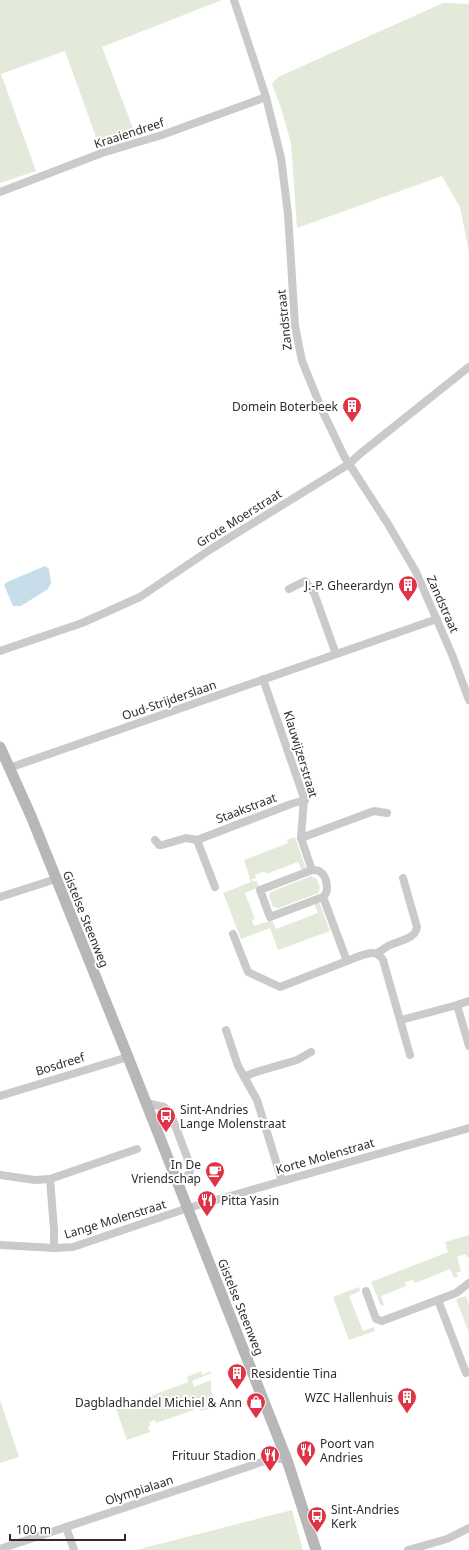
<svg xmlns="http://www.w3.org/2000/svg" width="469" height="1550" viewBox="0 0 469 1550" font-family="'Noto Sans',sans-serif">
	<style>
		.green { fill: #e3eada }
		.water { fill: #c7dde9 }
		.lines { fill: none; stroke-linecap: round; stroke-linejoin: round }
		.street { stroke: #cacaca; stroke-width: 8 }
		.secondary { stroke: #b7b7b7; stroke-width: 11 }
		.labels { text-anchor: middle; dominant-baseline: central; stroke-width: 4; stroke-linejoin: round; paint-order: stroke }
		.street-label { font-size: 12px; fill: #2d2d2d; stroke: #fff }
		.poi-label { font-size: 12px; fill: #2d2d2d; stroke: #fff; text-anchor: end }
	</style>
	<rect width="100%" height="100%" fill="#fff"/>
	<g class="green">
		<polygon points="0,0 222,0 102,47 136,136 100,148 65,51 1,74 36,171 0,183"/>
		<polygon points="443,3 469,4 469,252 460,207 442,176 297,228 291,143 281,108 272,84 278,77"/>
		<polygon points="295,837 306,869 302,871 298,862 266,874 265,871 255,875 256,878 252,879 253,882 257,881 259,887 245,893 255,919 252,920 254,926 272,920 276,929 318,913 314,903 319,902 330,931 278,950 270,928 241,939 223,893 251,882 244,860 288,843 287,840"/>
		<polygon points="311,876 317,879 320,888 318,893 279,908 273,907 269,896 271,892"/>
		<polygon points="469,1235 469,1257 467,1257 466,1254 457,1257 461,1271 456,1273 458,1277 454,1278 450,1269 415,1283 413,1280 405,1282 406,1286 381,1296 384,1305 381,1306 371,1282 448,1252 445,1242"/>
		<polygon points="359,1287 360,1291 349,1296 363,1331 374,1327 375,1331 349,1340 333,1297"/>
		<polygon points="466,1296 469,1305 469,1333 456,1299"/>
		<path d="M201,1371L202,1375L211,1371V1373L192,1381L194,1387L211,1380V1390L215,1401C212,1408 207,1411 200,1410L198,1405L193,1407L194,1410L156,1423L155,1420L150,1422V1425L148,1426L150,1432L127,1440L116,1409L188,1382L187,1377Z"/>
		<polygon points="0,1400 19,1457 0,1463"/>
		<polygon points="292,1510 303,1550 136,1550"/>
	</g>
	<polygon class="water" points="45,566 49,569 51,583 48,589 21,606 13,606 4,585 7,582"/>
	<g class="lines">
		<g class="street">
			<polyline points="234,0 266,97 281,158 288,214 295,326 302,361 322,410 344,456 388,524 416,572 453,657 469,700"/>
			<polyline points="0,192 102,153 162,135 266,97"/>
			<polyline points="289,589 305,581 314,593 336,654"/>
			<polyline points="0,651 82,623 140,597 211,549 349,464 361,453 469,367"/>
			<path d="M263,679L304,798L301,838L312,870C315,870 317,870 319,871C327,875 330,892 323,897L347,961C359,957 375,946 383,960L410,1055"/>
			<polyline points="9,768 437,619"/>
			<polyline points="301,838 374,811 387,813"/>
			<polyline points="155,840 159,845 162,845 186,838 197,840 291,804 305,800"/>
			<polyline points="197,840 215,887"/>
			<polyline points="312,870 260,890 270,917 323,897"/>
			<polyline points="0,897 56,879"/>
			<polyline points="233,934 248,972 280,987 347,961"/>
			<path d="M377,953C381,951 385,948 388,946C399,940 415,940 417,927L403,878"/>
			<polyline points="457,1005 469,1001"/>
			<polyline points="401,1020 457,1005 469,1046"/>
			<polyline points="226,1030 238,1066 257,1100 282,1181"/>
			<polyline points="244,1077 253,1073 297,1060 311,1052"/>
			<polyline points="0,1096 128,1057"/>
			<polyline points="146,1103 164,1107 170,1112 190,1165 190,1172 179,1187"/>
			<polyline points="0,1175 35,1180 50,1179 137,1149"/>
			<polyline points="50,1179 54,1229 54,1248"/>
			<polyline points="0,1245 54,1248 73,1247 188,1208 469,1128"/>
			<polyline points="366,1291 376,1319 382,1321 456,1293 469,1283"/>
			<polyline points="438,1300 466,1373"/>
			<polyline points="66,1527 74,1550"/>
			<polyline points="0,1549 274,1458 287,1460"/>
			<polyline points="408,1550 447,1539 469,1528"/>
		</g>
		<polyline class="secondary" points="0,747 31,816 128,1057 287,1460 316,1550"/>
	</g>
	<defs>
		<g id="building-pin" transform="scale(1)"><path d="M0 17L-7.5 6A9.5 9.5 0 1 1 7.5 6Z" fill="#de3446" stroke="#fff"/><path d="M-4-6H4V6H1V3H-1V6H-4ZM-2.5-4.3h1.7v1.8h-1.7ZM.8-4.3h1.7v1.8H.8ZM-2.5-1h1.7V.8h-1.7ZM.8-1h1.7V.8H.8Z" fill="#fff"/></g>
		<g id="bus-pin" transform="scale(1)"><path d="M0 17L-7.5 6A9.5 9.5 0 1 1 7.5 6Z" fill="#de3446" stroke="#fff"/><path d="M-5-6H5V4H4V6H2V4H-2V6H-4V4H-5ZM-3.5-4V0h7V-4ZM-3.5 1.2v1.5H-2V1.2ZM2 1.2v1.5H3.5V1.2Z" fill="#fff"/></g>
		<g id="cafe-pin" transform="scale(1)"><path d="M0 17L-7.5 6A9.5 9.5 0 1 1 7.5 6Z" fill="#de3446" stroke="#fff"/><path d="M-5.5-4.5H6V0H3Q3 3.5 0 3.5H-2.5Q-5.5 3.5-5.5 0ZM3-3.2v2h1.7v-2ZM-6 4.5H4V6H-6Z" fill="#fff"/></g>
		<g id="restaurant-pin" transform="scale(1)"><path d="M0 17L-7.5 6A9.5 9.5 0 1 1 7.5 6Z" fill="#de3446" stroke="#fff"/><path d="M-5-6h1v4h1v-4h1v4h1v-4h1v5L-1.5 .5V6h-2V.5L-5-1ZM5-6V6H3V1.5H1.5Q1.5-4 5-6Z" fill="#fff"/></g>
		<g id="shop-pin" transform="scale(1)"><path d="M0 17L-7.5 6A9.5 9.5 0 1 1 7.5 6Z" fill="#de3446" stroke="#fff"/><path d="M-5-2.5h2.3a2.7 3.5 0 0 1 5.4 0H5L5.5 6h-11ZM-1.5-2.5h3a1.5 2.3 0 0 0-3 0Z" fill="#fff"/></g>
	</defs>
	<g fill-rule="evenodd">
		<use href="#building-pin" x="352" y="406"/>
		<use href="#building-pin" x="408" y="585"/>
		<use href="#bus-pin" x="166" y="1116"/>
		<use href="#cafe-pin" x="215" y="1171"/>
		<use href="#restaurant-pin" x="207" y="1200"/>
		<use href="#building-pin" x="237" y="1373"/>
		<use href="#building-pin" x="407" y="1397"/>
		<use href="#shop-pin" x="256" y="1402"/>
		<use href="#restaurant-pin" x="306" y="1450"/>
		<use href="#restaurant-pin" x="270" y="1455"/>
		<use href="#bus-pin" x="317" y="1516"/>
	</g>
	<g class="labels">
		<g class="street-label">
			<text transform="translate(129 133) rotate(-18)">Kraaiendreef</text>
			<text transform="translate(284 320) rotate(-96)">Zandstraat</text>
			<text transform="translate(239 518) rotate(-32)">Grote Moerstraat</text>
			<text transform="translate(443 604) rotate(66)">Zandstraat</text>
			<text transform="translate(169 700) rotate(-19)">Oud-Strijderslaan</text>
			<text transform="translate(301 754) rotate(73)">Klauwijzerstraat</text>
			<text transform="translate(246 808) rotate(-21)">Staakstraat</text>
			<text transform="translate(86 919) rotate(68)">Gistelse Steenweg</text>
			<text transform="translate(60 1064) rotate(-17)">Bosdreef</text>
			<text transform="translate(325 1156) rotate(-16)">Korte Molenstraat</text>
			<text transform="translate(115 1219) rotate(-17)">Lange Molenstraat</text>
			<text transform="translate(241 1307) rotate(68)">Gistelse Steenweg</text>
			<text transform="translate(139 1490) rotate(-18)">Olympialaan</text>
		</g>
		<g class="poi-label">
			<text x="338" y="406">Domein Boterbeek</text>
			<text x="394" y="585">J.-P. Gheerardyn</text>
			<text x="180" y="1109" text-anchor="start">Sint-Andries<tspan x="180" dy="14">Lange Molenstraat</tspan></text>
			<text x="201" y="1164">In De<tspan x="201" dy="14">Vriendschap</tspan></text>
			<text x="221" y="1200" text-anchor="start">Pitta Yasin</text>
			<text x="251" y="1373" text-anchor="start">Residentie Tina</text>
			<text x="393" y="1397">WZC Hallenhuis</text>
			<text x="242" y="1402">Dagbladhandel Michiel &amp; Ann</text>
			<text x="320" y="1443" text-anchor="start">Poort van<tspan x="320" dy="14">Andries</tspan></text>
			<text x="256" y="1455">Frituur Stadion</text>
			<text x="331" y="1509" text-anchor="start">Sint-Andries<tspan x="331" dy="14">Kerk</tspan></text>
		</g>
	</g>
	<path d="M10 1534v6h115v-6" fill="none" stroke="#2d2d2d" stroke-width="2"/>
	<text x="16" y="1534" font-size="12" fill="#2d2d2d" stroke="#ffffff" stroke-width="3" paint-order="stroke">100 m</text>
</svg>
